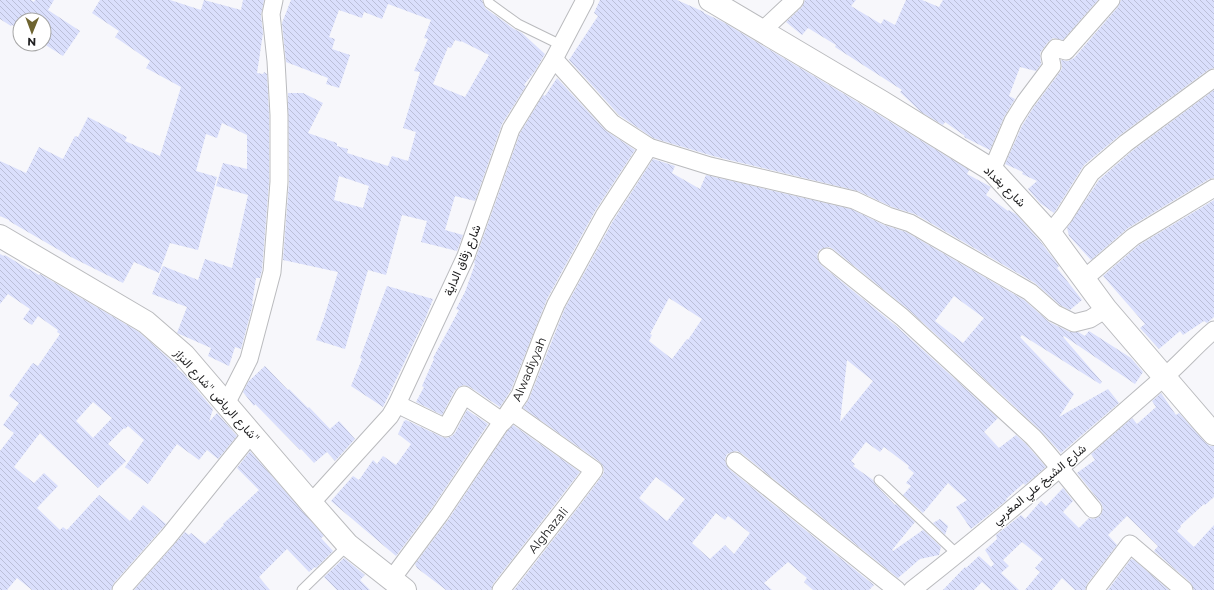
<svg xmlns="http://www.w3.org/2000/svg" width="1214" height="590" viewBox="0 0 1214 590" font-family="Montserrat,Vazirmatn,sans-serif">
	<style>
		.building { fill: url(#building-back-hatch); fill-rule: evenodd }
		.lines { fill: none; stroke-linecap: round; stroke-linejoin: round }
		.lane-casing { stroke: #babbbe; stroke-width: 11 }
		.street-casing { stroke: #babbbe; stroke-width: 19 }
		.secondary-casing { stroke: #babbbe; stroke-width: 24 }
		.lane { stroke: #fff; stroke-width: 9 }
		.street { stroke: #fff; stroke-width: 17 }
		.secondary { stroke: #fff; stroke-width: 22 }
		.labels { text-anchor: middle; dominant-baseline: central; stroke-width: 3; stroke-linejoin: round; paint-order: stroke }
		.street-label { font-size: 12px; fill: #202021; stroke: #fff }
	</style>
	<defs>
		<pattern id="building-back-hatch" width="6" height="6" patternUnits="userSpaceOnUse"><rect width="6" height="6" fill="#dadffc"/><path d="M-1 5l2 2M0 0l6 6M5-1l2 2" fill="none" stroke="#bbbfd8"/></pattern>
	</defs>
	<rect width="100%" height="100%" fill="#f7f7fb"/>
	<g class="building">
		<polygon points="0,0 31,0 34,2 35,0 54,0 48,10 80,31 63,56 44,44 44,20 20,20 20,30 12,25 11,26 0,19"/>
		<polygon points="100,0 170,0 201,10 204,0 241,10 243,0 264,0 261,15 263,33 257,73 263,74 264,72 267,74 269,115 269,182 262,270 260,278 256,278 252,304 253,304 241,349 235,347 229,366 208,356 211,348 177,333 187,307 152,294 163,266 198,280 205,259 232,268 248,195 216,186 223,163 247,169 247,135 222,123 217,138 206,134 196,171 217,177 198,250 170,243 159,273 134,262 123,283 71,257 9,221 9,220 0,216 0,161 26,173 39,147 63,159 75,136 78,137 88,117 127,137 125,141 160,156 181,87 146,68 150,61 115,37 119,31 92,13"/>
		<path d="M291,0H482L485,8L514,29L522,33L545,54L535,71L524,85L526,86L502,124L475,201L455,196L445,230L463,235L457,251L421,242L427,221L402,215L386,275L368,270L345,349L316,340L324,318L338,272L283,260L289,182L288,93H303L323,103L308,133L337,143V146L348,149L347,153L388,166L392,156L408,161L416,132L403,128L420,72L414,71L428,39L424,38L431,20L388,4L382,19L364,12L362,18L339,10L329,37L335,39L332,49L350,55L339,88L326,84L328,78L286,62L282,23ZM455,40L461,42V41L489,55L465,97L433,84L448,47L451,48ZM339,176L369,186L363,208L334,200Z"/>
		<polygon points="600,0 677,0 704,12 704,13 723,22 876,113 969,170 967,174 991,187 986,195 1008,211 1009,210 1017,215 1040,241 1059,266 1057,268 1082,300 1070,310 1060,305 1035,283 915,214 892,207 858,191 713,156 653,138 619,115 569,60 598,16 594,13"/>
		<polygon points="805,0 856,0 851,6 881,24 884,19 895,25 906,0 922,0 939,7 943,0 1098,0 1063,40 1053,38 1048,42 1040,53 1041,64 1036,71 1020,67 1009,96 1015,99 1004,117 990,150 964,137 965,136 945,122 943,125 921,112 900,92 902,90 835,47 836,45 808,28 802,35 786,22 802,7"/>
		<polygon points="1121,0 1214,0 1214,68 1208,70 1120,135 1084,165 1054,213 1040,203 1028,189 1037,181 1022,174 1023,172 1005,164 1022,126 1033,108 1060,72 1062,68 1061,60 1068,61 1074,58 1118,7"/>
		<polygon points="557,78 605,130 635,150 595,211 547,299 511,390 500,407 470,387 464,385 459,387 455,390 442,415 416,402 424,387 422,386 434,359 433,358 459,310 456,309 465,292 475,264 474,263 520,133 543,95 545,96"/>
		<polygon points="1214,90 1214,178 1209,179 1128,228 1091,260 1069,236 1067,228 1099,180 1132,151"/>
		<path d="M653,159L675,166L672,173L700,189L706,175L851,209L884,225L906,232L1024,300L1049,322L1070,332H1078L1085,336L1089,331L1131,358L1143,372L1135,384L1064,336L1063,337L1102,382L1100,384L1022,335L1020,337L1074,394L1059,417L1108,389L1119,403L1061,453L1040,430L909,310L833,249L829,247L824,248L819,250L817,255L818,260L821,265L895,325L998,418L984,432L999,448L1016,435L1026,444L1046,467L1025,485L1024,483L1006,499L1007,500L971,529L956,507L967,500L948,483L923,513L903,495L911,486L906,483L914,473L908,468L909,466L884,447L880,452L866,442L851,461L855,464L853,466L873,480L875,484L895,505L896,504L915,522L892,550L893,551L923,530L941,547L939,555L920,559L898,578L741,453L737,451L732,452L727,454L725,459L726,464L729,469L874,585L869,590H813L804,582L807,578L788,562L764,583L772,590H514L577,509L602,476L604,472L603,466L600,462L523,408L529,399L565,308L613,221ZM954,296L984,318L963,343L935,321ZM669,298L702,319L688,340L687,339L672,359L649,341L652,335L650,334ZM847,360L873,381L840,422ZM656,477L685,499L667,521L639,498ZM716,513L725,520L728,516L750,533L734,554L725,545L710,559L692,543Z"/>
		<polygon points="1214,200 1214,317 1207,323 1204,321 1183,335 1180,331 1159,349 1140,328 1145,324 1103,276 1139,245"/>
		<path d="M0,254L4,256L5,255L28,269H29L39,275L40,274L139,332L175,364L178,367L176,368L183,373L213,409L209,422L217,413L237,436L218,459L207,450L199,460L177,444L148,484L125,467L144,440L128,426L125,429L124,428L108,444L126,461L98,488L40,433L14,467L34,483L44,473L58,486L37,508L60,530L63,527L67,530L99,495L130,521L143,505L166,524L114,583L111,590H32L17,578L7,590H0V451L14,433L3,425L19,403L9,396L32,364L33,363L38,366L60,334L57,332L58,330L38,316L32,325L23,319L30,309L8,294L0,304ZM93,402L112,418L93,438L76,421Z"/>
		<polygon points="387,286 433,299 426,317 383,407 351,386 362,359 360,358"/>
		<polygon points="265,366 288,390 289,389 308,408 309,407 330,429 339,421 355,439 335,461 327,452 314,463 301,449 300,450 255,404 254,406 243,392 248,382"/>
		<polygon points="1161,393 1176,415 1179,413 1205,442 1210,446 1214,446 1214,497 1205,505 1204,504 1180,526 1181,527 1177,531 1194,547 1214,525 1214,590 1194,590 1190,582 1154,551 1158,546 1127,516 1108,535 1117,545 1087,584 1085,590 1075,590 1062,578 1052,590 1025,590 1040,572 1035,568 1043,559 1022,542 1003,560 1009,566 1001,573 1019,590 991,590 982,582 974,590 943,590 965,567 966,568 979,556 991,567 994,564 985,550 997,539 996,535 1021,515 1025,519 1041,501 1046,506 1063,488 1073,501 1063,512 1079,528 1089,518 1094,519 1100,516 1102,512 1103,508 1101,503 1077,473 1095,460 1091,454 1132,418 1137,424 1156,407 1152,401"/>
		<polygon points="467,410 488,424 432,508 396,556 331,501 353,476 359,480 373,460 377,464 383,456 396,465 411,444 398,434 404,421 406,420 442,437 447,438 452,436 455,433"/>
		<polygon points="513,425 580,472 493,584 491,590 446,590 417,568 415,564 448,520 508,430"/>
		<polygon points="250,451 324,536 321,538 333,551 316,568 315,567 309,572 287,549 259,577 270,590 134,590 185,532 189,535 191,533 205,544 224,525 223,524 259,490 237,468"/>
		<polygon points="940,519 948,526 945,535 933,523"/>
		<polygon points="344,558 365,575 360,580 370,590 337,590 324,577"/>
		<polygon points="1131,559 1134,560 1169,590 1108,590"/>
	</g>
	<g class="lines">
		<g class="lane-casing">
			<g id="lane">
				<polyline points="488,0 489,3 518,24 561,45"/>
				<polyline points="879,480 957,554"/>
				<polyline points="302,590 348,545"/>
			</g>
		</g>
		<g class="street-casing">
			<g id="street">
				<polyline points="762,31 795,0"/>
				<polyline points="554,59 612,123 649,147 710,166 854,200 888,216 910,223 1030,292 1054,313 1074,323 1090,319 1106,309"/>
				<polyline points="992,170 1013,121 1025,102 1052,66 1050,56 1056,48 1066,51 1111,0"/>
				<polyline points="1050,233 1064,216 1091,173 1126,143 1214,78"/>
				<path d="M827,257L902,317L1033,437C1054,460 1073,485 1093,509"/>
				<polyline points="1085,278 1133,237 1214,188"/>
				<polyline points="226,404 249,359 272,272 279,182 279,115 276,61 271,14 274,0"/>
				<polyline points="397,404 446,428 464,395 503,422 512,412 594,470 569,503 501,590"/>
				<polyline points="735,461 897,590"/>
				<polyline points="311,503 390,416 397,404 466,256 511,129 554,59 585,0"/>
				<polyline points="391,580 440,514 520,395 543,335 556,304 604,216 649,147"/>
				<polyline points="121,590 168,537 251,434"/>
				<path d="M912,590C998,523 1081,450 1163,378C1181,363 1196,345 1214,330"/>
				<polyline points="1095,590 1130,544 1184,590"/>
			</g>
		</g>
		<g class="secondary-casing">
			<g id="secondary">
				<polyline points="710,0 882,102 992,170 1050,233 1106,309 1204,423 1214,434"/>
				<polyline points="0,236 146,322 184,355 311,503 348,545 405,590"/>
			</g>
		</g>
		<use href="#lane" class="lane"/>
		<use href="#street" class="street"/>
		<use href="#secondary" class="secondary"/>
	</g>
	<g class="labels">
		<g class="street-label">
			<text transform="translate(1005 186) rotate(44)">شارع بغداد</text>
			<text transform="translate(462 260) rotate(-67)">شارع زقاق الداية</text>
			<text transform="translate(529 369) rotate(-67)">Alwadiyyah</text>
			<text transform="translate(217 395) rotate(48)">شارع الرياض "شارع النزاز"</text>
			<text transform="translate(1039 484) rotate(-40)">شارع الشيخ علي المغربي</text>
			<text transform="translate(548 530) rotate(-51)">Alghazali</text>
		</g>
	</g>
	<g transform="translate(32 32) rotate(181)"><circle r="19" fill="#ffffff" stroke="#a6a6a6"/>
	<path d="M0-3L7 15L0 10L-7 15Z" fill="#6e6430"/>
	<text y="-6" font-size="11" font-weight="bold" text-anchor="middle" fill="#202021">N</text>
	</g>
</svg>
